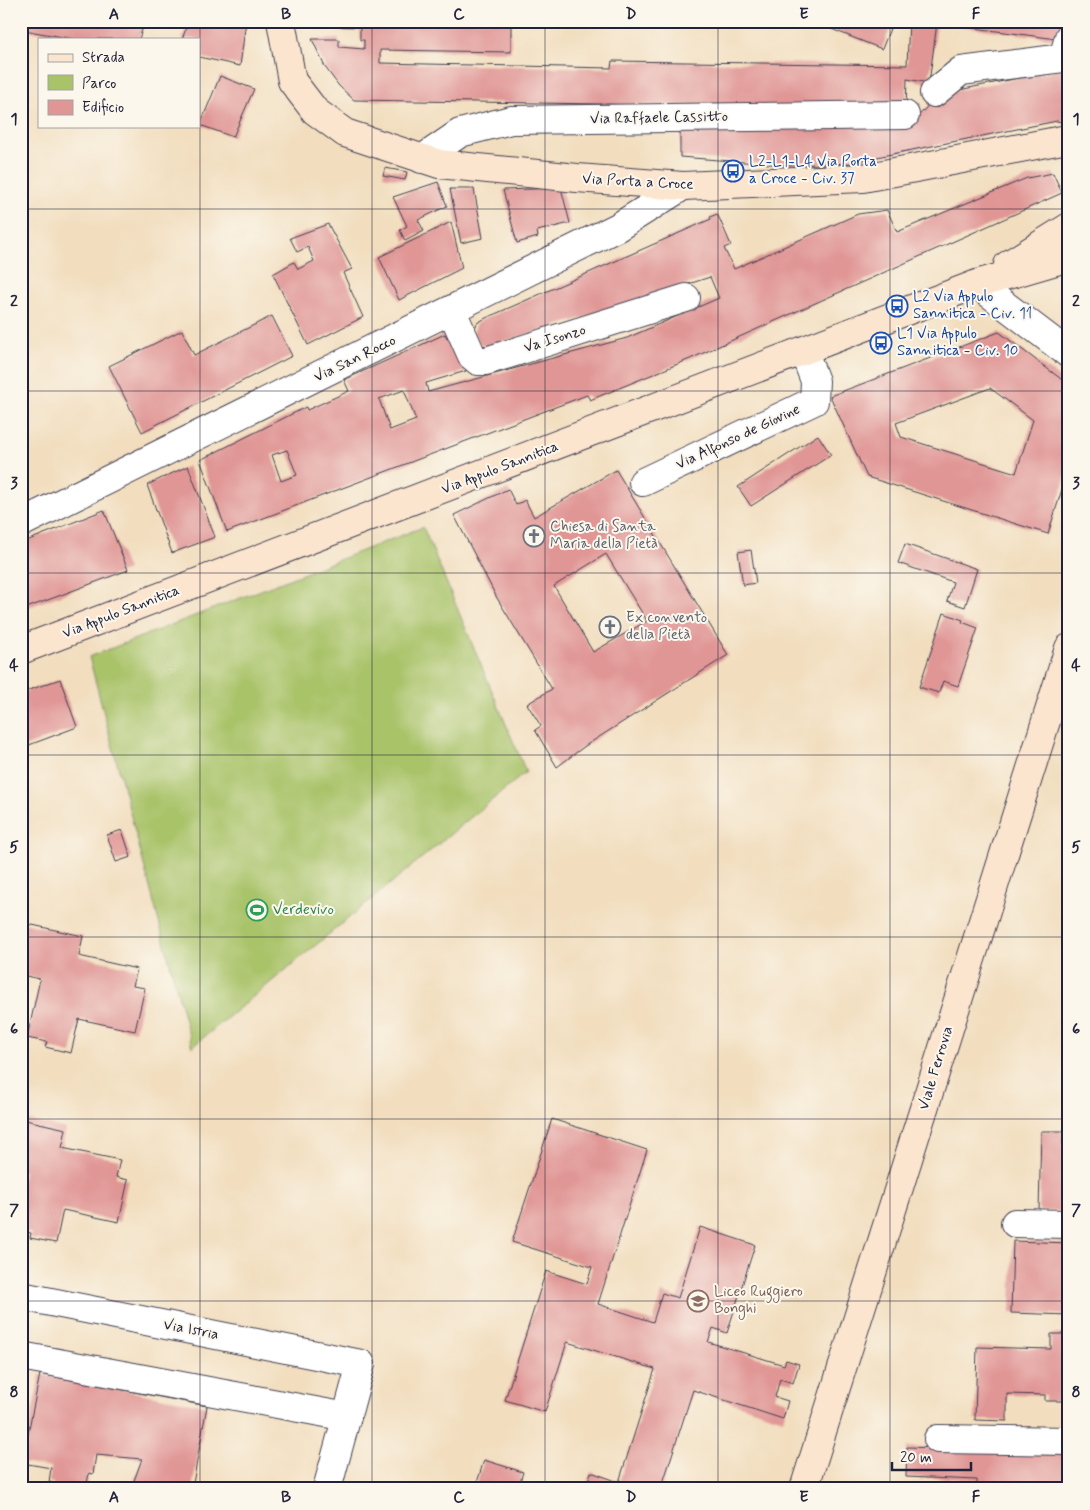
<svg xmlns="http://www.w3.org/2000/svg" width="1090" height="1510" viewBox="0 0 1090 1510" font-family="Mynerve,sans-serif">
	<style>
		.green { fill: #a9c369; stroke: #667252 }
		.building { fill: #e09695; fill-rule: evenodd }
		.lines { fill: none; stroke-linecap: round; stroke-linejoin: round }
		.minor-casing { stroke: #413e4f; stroke-width: 30 }
		.secondary-casing { stroke: #413e4f; stroke-width: 30 }
		.minor { stroke: #fff; stroke-width: 28 }
		.secondary { stroke: #fce5cf; stroke-width: 28 }
		.grid { fill: none; stroke: #22223b; stroke-width: 1; stroke-opacity: 0.55 }
		.labels { text-anchor: middle; dominant-baseline: central; stroke-width: 4; stroke-linejoin: round; paint-order: stroke }
		.street-label { font-size: 15px; fill: #22223b; stroke: #fbf7ec }
		.transit-label { font-size: 15px; fill: #164399; stroke: #fbf7ec; text-anchor: start }
		.worship-label { font-size: 15px; fill: #5b616d; stroke: #fbf7ec; text-anchor: start }
		.leisure-label { font-size: 15px; fill: #27864d; stroke: #fbf7ec; text-anchor: start }
		.education-label { font-size: 15px; fill: #785e54; stroke: #fbf7ec; text-anchor: start }
		.neatline { fill: none; stroke: #22223b; stroke-width: 2 }
		.grid-label { font-size: 16px; text-anchor: middle; font-weight: bold; fill: #22223b }
	</style>
	<rect width="100%" height="100%" fill="#fbf7ec"/>
	<filter id="ink" filterUnits="userSpaceOnUse"><feTurbulence type="fractalNoise" baseFrequency=".02" numOctaves="2"/><feDisplacementMap in="SourceGraphic" scale="10" xChannelSelector="R" yChannelSelector="G"/><feConvolveMatrix kernelMatrix="1 2 1 2 8 2 1 2 1" color-interpolation-filters="sRGB"/></filter>
	<filter id="wash" filterUnits="userSpaceOnUse"><feTurbulence type="fractalNoise" baseFrequency=".0096" numOctaves="4" result="noise"/><feDisplacementMap in="SourceGraphic" scale="20" xChannelSelector="R" yChannelSelector="G"/><feGaussianBlur stdDeviation="1.12" result="paint"/><feColorMatrix in="noise" values="0 0 0 0 0 0 0 0 0 0 0 0 0 0 0 0 0 1.4 0 .05"/><feComposite in="paint" operator="in"/></filter>
	<g filter="url(#wash)">
		<rect width="100%" height="100%" fill="#f2debf"/>
		<polygon class="green" points="423,527 526,772 192,1047 89,657"/>
		<g id="blocks">
			<g class="building">
				<polygon points="21,21 145,21 139,39 74,39 23,30 21,35"/>
				<polygon points="189,21 246,21 240,66 199,57 199,39 182,39"/>
				<polygon points="307,21 511,21 511,52 380,50 380,63 611,68 612,61 907,65 909,21 1069,21 1064,40 937,23 929,83 907,79 906,109 354,100 339,86 325,67 312,39 339,39 339,47 364,49 364,40 360,40 360,27 307,26"/>
				<polygon points="811,21 893,21 882,49"/>
				<polygon points="1069,68 1069,124 1057,121 862,160 862,163 783,165 680,157 680,122 910,125 939,94"/>
				<polygon points="220,76 254,89 233,137 200,125"/>
				<polygon points="385,168 407,172 405,180 383,176"/>
				<path d="M1053,173L1062,193L690,359L590,400L587,395L227,532L200,460L306,407L307,410L349,391L344,380L445,334L447,338L453,336L466,371L426,383L428,392L627,338L719,298L710,277L594,315L486,346L481,345L473,333L477,323L486,318L711,219L710,217L717,214L720,220L731,245L724,248L734,269L858,214L887,210L897,232L1027,178ZM404,390L416,420L390,430L379,399ZM287,450L297,475L281,481L272,455Z"/>
				<polygon points="438,182 447,206 418,220 424,231 405,241 400,230 407,226 393,197"/>
				<polygon points="561,188 570,223 537,231 538,237 517,243 503,190"/>
				<polygon points="450,189 474,189 483,238 461,243"/>
				<polygon points="451,222 462,268 399,300 379,257"/>
				<polygon points="328,224 352,269 343,273 363,317 308,345 273,274 294,262 298,269 314,261 308,247 297,252 290,238"/>
				<polygon points="272,316 292,356 142,432 109,366 182,330 194,355"/>
				<path d="M999,332L1069,385V467L1048,534L867,477L830,396ZM990,388L1033,420L1016,473L901,437L896,423Z"/>
				<polygon points="818,435 831,455 751,506 738,487"/>
				<polygon points="188,466 215,537 172,553 147,485"/>
				<path d="M616,470L728,655L585,746L557,767L535,730L541,726L527,704L552,689L497,598L454,515L508,489L516,505L525,500L534,517ZM606,554L647,621L593,652L554,586Z"/>
				<polygon points="104,510 128,570 21,610 21,549 26,548 24,542"/>
				<polygon points="905,544 977,569 965,607 947,601 953,582 898,563"/>
				<polygon points="751,550 756,583 743,585 738,552"/>
				<polygon points="944,613 963,620 962,622 978,628 958,686 943,681 939,693 919,687"/>
				<polygon points="60,679 77,727 21,748 21,693"/>
				<polygon points="122,830 131,857 116,862 107,835"/>
				<polygon points="23,923 83,936 79,956 137,969 133,986 145,988 135,1031 79,1019 71,1053 45,1047 47,1042 27,1038 40,979 21,975 21,931"/>
				<polygon points="21,1119 66,1129 62,1148 120,1160 116,1177 128,1180 119,1222 63,1210 56,1243 30,1238 31,1233 21,1231 21,1184 24,1171 21,1171"/>
				<polygon points="552,1119 647,1150 598,1304 653,1322 662,1293 678,1298 700,1227 755,1245 727,1333 713,1328 708,1342 784,1365 786,1360 799,1364 793,1383 780,1379 775,1397 788,1401 783,1419 693,1390 661,1489 585,1489 591,1472 619,1482 655,1369 567,1342 545,1412 505,1400 546,1271 587,1284 592,1267 512,1242"/>
				<polygon points="1041,1131 1069,1131 1069,1137 1063,1137 1063,1169 1069,1169 1069,1211 1039,1211"/>
				<polygon points="1013,1241 1069,1243 1069,1315 1011,1313"/>
				<polygon points="1051,1334 1067,1334 1066,1355 1069,1355 1069,1401 1045,1401 1045,1395 1007,1394 1007,1421 975,1420 977,1347 1051,1349"/>
				<polygon points="40,1374 207,1406 192,1489 139,1489 132,1486 142,1459 96,1455 93,1474 89,1473 86,1489 52,1489 53,1483 49,1482 51,1468 22,1463"/>
				<polygon points="907,1447 1069,1452 1069,1489 977,1489 977,1480 906,1477"/>
				<polygon points="484,1460 523,1472 518,1489 475,1489"/>
			</g>
		</g>
	</g>
	<g filter="url(#ink)">
		<use href="#blocks" fill-opacity="0" stroke="#413e4f" stroke-width="1"/>
		<g class="lines">
			<g class="minor-casing">
				<g id="minor">
					<polyline points="934,93 961,71 1063,58 1069,37"/>
					<polyline points="422,159 460,133 511,120 905,115"/>
					<polyline points="977,284 1069,354"/>
					<polyline points="452,311 472,356 478,361 486,361 686,298"/>
					<polyline points="643,482 814,401 815,381 804,352"/>
					<polyline points="21,523 618,227 683,186"/>
					<polyline points="1015,1223 1069,1224"/>
					<polyline points="21,1296 361,1364 327,1489"/>
					<polyline points="21,1356 347,1417"/>
					<polyline points="938,1439 1069,1441"/>
				</g>
			</g>
			<g class="secondary-casing">
				<g id="secondary">
					<polyline points="281,21 292,81 315,111 345,133 439,164 577,178 683,186 863,178 1062,140 1069,141"/>
					<polyline points="1008,265 1069,227"/>
					<polyline points="21,650 977,284 1069,257"/>
					<polyline points="804,1489 1069,648"/>
				</g>
			</g>
			<use href="#minor" class="minor"/>
			<use href="#secondary" class="secondary"/>
		</g>
	</g>
	<path class="grid" d="M200,21V1489M372,21V1489M545,21V1489M718,21V1489M890,21V1489M21,209H1069M21,391H1069M21,573H1069M21,755H1069M21,937H1069M21,1119H1069M21,1301H1069"/>
	<defs>
		<g id="bus-ring" transform="scale(1.125)"><circle r="9.5" fill="#fbf7ec" stroke="#1a4fb4" stroke-width="1.5"/><path d="M-5-6H5V4H4V6H2V4H-2V6H-4V4H-5ZM-3.5-4V0h7V-4ZM-3.5 1.2v1.5H-2V1.2ZM2 1.2v1.5H3.5V1.2Z" fill="#1a4fb4"/></g>
		<g id="church-ring" transform="scale(1.125)"><circle r="9.5" fill="#fbf7ec" stroke="#6b7280" stroke-width="1.5"/><path d="M-1.2-6h2.4v3.5h3.3v2.4h-3.3V6h-2.4V-.1h-3.3v-2.4h3.3Z" fill="#6b7280"/></g>
		<g id="stadium-ring" transform="scale(1.125)"><circle r="9.5" fill="#fbf7ec" stroke="#2e9e5b" stroke-width="1.5"/><path d="M0-5a6.5 5 0 1 0 0 10a6.5 5 0 1 0 0-10ZM-3.5-1.8h7v3.6h-7Z" fill="#2e9e5b"/></g>
		<g id="school-ring" transform="scale(1.125)"><circle r="9.5" fill="#fbf7ec" stroke="#8d6e63" stroke-width="1.5"/><path d="M0-5L7-2L0 1L-7-2ZM-4 1L0 2.5L4 1V4Q0 6-4 4Z" fill="#8d6e63"/></g>
	</defs>
	<g fill-rule="evenodd">
		<use href="#bus-ring" x="733" y="171"/>
		<use href="#bus-ring" x="897" y="306"/>
		<use href="#bus-ring" x="881" y="343"/>
		<use href="#church-ring" x="534" y="536"/>
		<use href="#church-ring" x="610" y="627"/>
		<use href="#stadium-ring" x="257" y="910"/>
		<use href="#school-ring" x="698" y="1301"/>
	</g>
	<g class="labels">
		<g class="street-label">
			<text transform="translate(659 118) rotate(-1)">Via Raffaele Cassitto</text>
			<text transform="translate(638 182) rotate(3)">Via Porta a Croce</text>
			<text transform="translate(555 339) rotate(-17)">Va Isonzo</text>
			<text transform="translate(355 359) rotate(-26)">Via San Rocco</text>
			<text transform="translate(738 437) rotate(-25)">Via Alfonso de Giovine</text>
			<text transform="translate(500 468) rotate(-21)">Via Appulo Sannitica</text>
			<text transform="translate(121 612) rotate(-21)">Via Appulo Sannitica</text>
			<text transform="translate(936 1068) rotate(-73)">Viale Ferrovia</text>
			<text transform="translate(191 1330) rotate(11)">Via Istria</text>
		</g>
		<g class="transit-label">
			<text x="749" y="162">L2-L1-L4 Via Porta<tspan x="749" dy="17">a Croce - Civ. 37</tspan></text>
			<text x="913" y="297">L2 Via Appulo<tspan x="913" dy="17">Sannitica - Civ. 11</tspan></text>
			<text x="897" y="334">L1 Via Appulo<tspan x="897" dy="17">Sannitica - Civ. 10</tspan></text>
		</g>
		<g class="worship-label">
			<text x="550" y="527">Chiesa di Santa<tspan x="550" dy="17">Maria della Pietà</tspan></text>
			<text x="626" y="618">Ex convento<tspan x="626" dy="17">della Pietà</tspan></text>
		</g>
		<g class="leisure-label">
			<text x="273" y="910">Verdevivo</text>
		</g>
		<g class="education-label">
			<text x="714" y="1292">Liceo Ruggiero<tspan x="714" dy="17">Bonghi</tspan></text>
		</g>
	</g>
	<rect width="1090" height="1510" fill="none" stroke="#fbf7ec" stroke-width="55"/>
	<rect x="38" y="38" width="162" height="90" fill="#fbf7ec" stroke="#a4a2a5"/>
	<rect x="48" y="54" width="25" height="8" fill="#fce5cf" stroke="#a4a2a5"/>
	<text x="82" y="62" font-size="15" fill="#22223b">Strada</text>
	<rect x="48" y="75" width="25" height="15" fill="#a9c369" stroke="#a4a2a5"/>
	<text x="82" y="88" font-size="15" fill="#22223b">Parco</text>
	<rect x="48" y="100" width="25" height="15" fill="#e09695" stroke="#a4a2a5"/>
	<text x="82" y="112" font-size="15" fill="#22223b">Edificio</text>
	<path d="M892 1462v8h79v-8" fill="none" stroke="#22223b" stroke-width="2.5"/>
	<text x="900" y="1462" font-size="15" fill="#22223b" stroke="#fbf7ec" stroke-width="4" paint-order="stroke">20 m</text>
	<rect x="28" y="28" width="1034" height="1454" class="neatline"/>
	<g class="grid-label">
		<text x="114" y="19">A</text>
		<text x="286" y="19">B</text>
		<text x="459" y="19">C</text>
		<text x="631" y="19">D</text>
		<text x="804" y="19">E</text>
		<text x="976" y="19">F</text>
		<text x="14" y="124">1</text>
		<text x="1076" y="124">1</text>
		<text x="14" y="306">2</text>
		<text x="1076" y="306">2</text>
		<text x="14" y="488">3</text>
		<text x="1076" y="488">3</text>
		<text x="14" y="670">4</text>
		<text x="1076" y="670">4</text>
		<text x="14" y="852">5</text>
		<text x="1076" y="852">5</text>
		<text x="14" y="1034">6</text>
		<text x="1076" y="1034">6</text>
		<text x="14" y="1215">7</text>
		<text x="1076" y="1215">7</text>
		<text x="14" y="1397">8</text>
		<text x="1076" y="1397">8</text>
		<text x="114" y="1502">A</text>
		<text x="286" y="1502">B</text>
		<text x="459" y="1502">C</text>
		<text x="631" y="1502">D</text>
		<text x="804" y="1502">E</text>
		<text x="976" y="1502">F</text>
	</g>
</svg>
